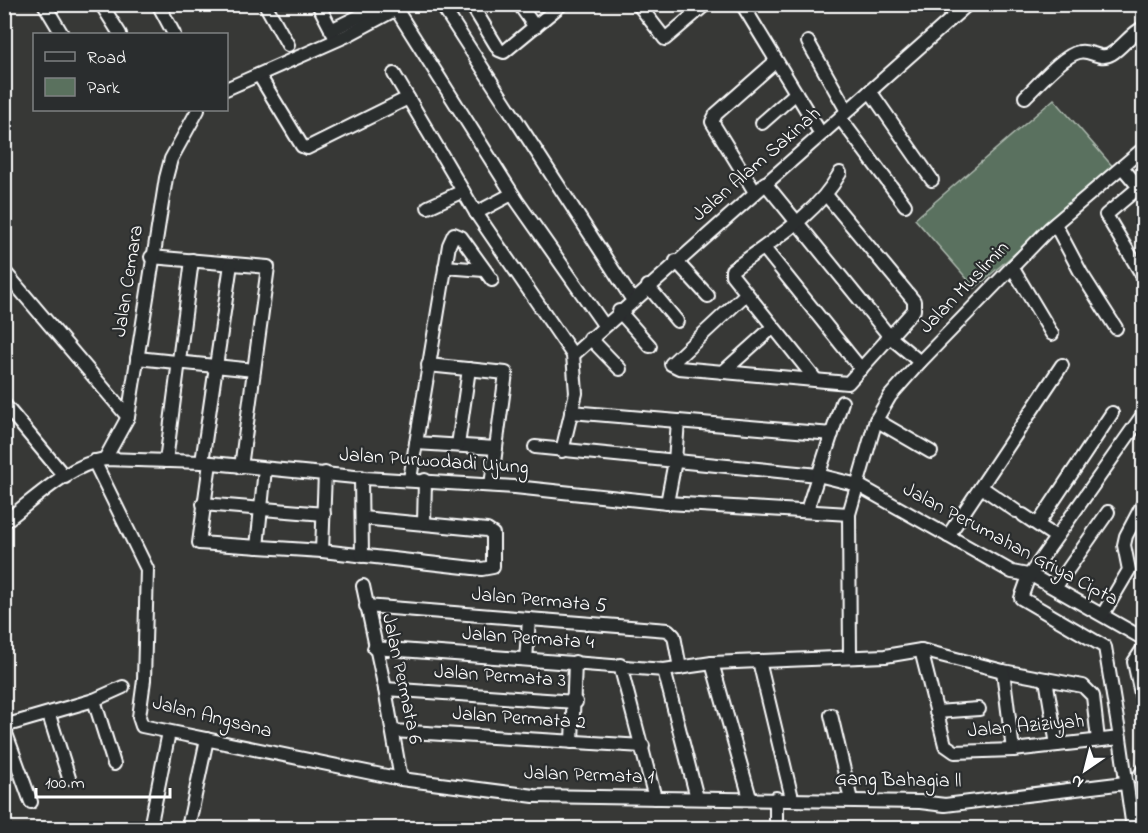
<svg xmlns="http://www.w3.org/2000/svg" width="1148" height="833" viewBox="0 0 1148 833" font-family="'Indie Flower',sans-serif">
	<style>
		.green { fill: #5a715e; stroke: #acb8ae; stroke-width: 1.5 }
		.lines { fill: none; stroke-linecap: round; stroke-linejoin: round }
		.minor-casing { stroke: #fff; stroke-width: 16 }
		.minor { stroke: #2a2d2e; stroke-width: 12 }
		.labels { text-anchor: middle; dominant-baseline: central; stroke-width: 4.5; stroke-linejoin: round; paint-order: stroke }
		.street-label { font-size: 20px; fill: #fff; stroke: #2a2d2e }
	</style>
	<rect width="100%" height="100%" fill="#373836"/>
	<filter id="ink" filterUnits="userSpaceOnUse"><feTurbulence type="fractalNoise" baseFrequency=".0167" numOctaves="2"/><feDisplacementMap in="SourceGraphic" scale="12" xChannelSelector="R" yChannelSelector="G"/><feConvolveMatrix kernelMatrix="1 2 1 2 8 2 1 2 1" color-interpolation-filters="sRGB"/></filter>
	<g filter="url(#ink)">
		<polygon class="green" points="1054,99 1114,168 975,288 915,219"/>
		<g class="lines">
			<g class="minor-casing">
				<g id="minor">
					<polyline points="44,4 62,34"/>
					<polyline points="101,4 120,34"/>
					<polyline points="158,4 174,34"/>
					<polyline points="265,4 288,45"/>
					<polyline points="318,4 334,35"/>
					<polyline points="441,4 632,299"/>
					<polyline points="471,4 499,50 504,52 562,4"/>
					<polyline points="519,4 535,27"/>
					<polyline points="638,4 665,39 706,4"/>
					<polyline points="742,4 821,134"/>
					<polyline points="396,9 517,201 604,325"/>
					<polyline points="331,30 374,9"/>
					<polyline points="808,42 847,111"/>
					<polyline points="394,74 476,213 573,355 576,393 562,451"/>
					<polyline points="259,75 302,146 307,148 408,98"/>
					<polyline points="226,89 346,36 406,4"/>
					<polyline points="870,91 932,180"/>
					<path d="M1025,97C1037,86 1063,55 1079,52C1090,49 1100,61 1111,54C1123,47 1130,34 1144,27"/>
					<polyline points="840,118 905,205"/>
					<polyline points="762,123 796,93"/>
					<polyline points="1122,167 1143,192"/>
					<polyline points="765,183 890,337 920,362"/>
					<polyline points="1144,183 1106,215 1144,278"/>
					<polyline points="755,192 712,122 716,114 776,61"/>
					<polyline points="428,207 463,191"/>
					<polyline points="476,213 512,194"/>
					<polyline points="1055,224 1081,273 1116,328"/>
					<polyline points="764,248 861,369"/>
					<polyline points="151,257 268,267 241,467"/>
					<polyline points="676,261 708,296"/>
					<polyline points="445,267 484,270"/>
					<polyline points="1012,267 1052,334"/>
					<polyline points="4,271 128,417"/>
					<polyline points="648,286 677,321"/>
					<polyline points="746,294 671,364 679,368 848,383 914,310 914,301 827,196"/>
					<polyline points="619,311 650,346"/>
					<polyline points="590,338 620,369"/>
					<polyline points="573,355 968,4"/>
					<polyline points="137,358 254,370"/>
					<polyline points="428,365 506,373 491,485"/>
					<polyline points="723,372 773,327"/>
					<path d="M816,380L732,275V270C770,242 817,215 840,173"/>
					<polyline points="4,404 65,477"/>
					<polyline points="571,412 832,434"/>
					<polyline points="876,420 931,452"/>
					<polyline points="416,443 496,448"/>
					<polyline points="458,445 469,369"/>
					<polyline points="535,447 818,475 858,485 1012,572 1033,576 1144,639"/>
					<polyline points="105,459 128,417 166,178 171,159 198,110"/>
					<polyline points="94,461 147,569 144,680 139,717 142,726 401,779 534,796 920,802 945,805 1125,783"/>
					<polyline points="166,461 192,260"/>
					<polyline points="202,462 231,264"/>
					<polyline points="210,463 199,543 322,551 482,569 493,567 493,534 487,530 362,518"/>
					<polyline points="361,477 362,556"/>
					<polyline points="410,479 449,245 454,234 461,237 492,280"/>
					<polyline points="981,487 1016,511"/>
					<polyline points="667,503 675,461 678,421"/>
					<polyline points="203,504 324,514"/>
					<polyline points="807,510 842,402"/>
					<polyline points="1023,515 1056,537"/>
					<path d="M4,522C34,500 68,465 105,459L202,462L365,478L515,487L667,503L849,514"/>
					<polyline points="424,523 425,480"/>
					<polyline points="1038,524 1112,413"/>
					<polyline points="948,536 1062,365"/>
					<polyline points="257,547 265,469"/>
					<polyline points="322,551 325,473"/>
					<polyline points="363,586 385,689 401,779"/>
					<polyline points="1055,588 1108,512"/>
					<polyline points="366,606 668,630 674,636 680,668"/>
					<polyline points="1103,614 1129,570 1124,545 1126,536 1144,502"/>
					<polyline points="1144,647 1134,662 1144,707"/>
					<polyline points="374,648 664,670 712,663 885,656 921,650 1003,671 1083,686 1093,696 1098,740"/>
					<polyline points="921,650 945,745 955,752 1013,750 1120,738 1133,828"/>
					<polyline points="850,657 849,514 876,420 890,396 920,362 1050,228 1144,148"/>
					<polyline points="526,659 529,620"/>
					<polyline points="759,661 792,798"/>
					<polyline points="712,663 750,798"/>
					<polyline points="620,665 655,798"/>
					<polyline points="664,670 697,798"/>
					<polyline points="1003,671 1013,750"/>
					<polyline points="1046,679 1057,745"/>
					<polyline points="385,689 576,702"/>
					<polyline points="94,700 123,687"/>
					<polyline points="936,712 979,709"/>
					<polyline points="49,715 69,778"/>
					<polyline points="831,715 851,800"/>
					<polyline points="4,726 94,700 114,764"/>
					<polyline points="4,728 31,802"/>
					<polyline points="393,731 643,746"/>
					<polyline points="1120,738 1105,647 1021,598 1029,576 1144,413"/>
					<polyline points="572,742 575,662"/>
					<polyline points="1139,777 1144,769"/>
					<polyline points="150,828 169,732"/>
					<polyline points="188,828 207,739"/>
					<polyline points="776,828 776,798"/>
				</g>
			</g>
			<use href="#minor" class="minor"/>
		</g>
	</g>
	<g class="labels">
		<g class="street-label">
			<text transform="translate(757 165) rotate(-41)">Jalan Alam Sakinah</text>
			<text transform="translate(129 281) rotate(-81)">Jalan Cemara</text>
			<text transform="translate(965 288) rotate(-46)">Jalan Muslimin</text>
			<text transform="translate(434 462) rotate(4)">Jalan Purwodadi Ujung</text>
			<text transform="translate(1010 545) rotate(28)">Jalan Perumahan Griya Cipta</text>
			<text transform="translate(539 601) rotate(5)">Jalan Permata 5</text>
			<text transform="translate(528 639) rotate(4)">Jalan Permata 4</text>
			<text transform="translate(500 677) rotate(4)">Jalan Permata 3</text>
			<text transform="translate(401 679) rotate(78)">Jalan Permata 6</text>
			<text transform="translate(212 718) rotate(14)">Jalan Angsana</text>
			<text transform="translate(519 719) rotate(4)">Jalan Permata 2</text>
			<text transform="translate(1026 727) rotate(-5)">Jalan Aziziyah</text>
			<text transform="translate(589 776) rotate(2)">Jalan Permata 1</text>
			<text transform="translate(898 781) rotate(1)">Gang Bahagia ll</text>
		</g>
	</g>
	<rect width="1148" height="833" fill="none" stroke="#2a2d2e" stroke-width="24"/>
	<rect x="12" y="12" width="1124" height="809" fill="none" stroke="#fff" stroke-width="2" filter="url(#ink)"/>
	<rect x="33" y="33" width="195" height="78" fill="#2a2d2e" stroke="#7f8182" stroke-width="1.5"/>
	<rect x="45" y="52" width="30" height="9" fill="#2a2d2e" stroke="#7f8182" stroke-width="1.5"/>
	<text x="87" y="63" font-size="18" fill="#ffffff">Road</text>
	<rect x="45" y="78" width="30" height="18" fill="#5a715e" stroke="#7f8182" stroke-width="1.5"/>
	<text x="87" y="93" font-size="18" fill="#ffffff">Park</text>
	<g transform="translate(1085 770) rotate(215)" stroke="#2a2d2e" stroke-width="4.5" paint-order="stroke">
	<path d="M0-4.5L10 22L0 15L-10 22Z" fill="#ffffff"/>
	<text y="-9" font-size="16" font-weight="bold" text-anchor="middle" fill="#ffffff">N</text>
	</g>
	<path d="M36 788v9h134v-9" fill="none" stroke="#ffffff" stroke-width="3"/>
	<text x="45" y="788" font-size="18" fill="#ffffff" stroke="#2a2d2e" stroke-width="4.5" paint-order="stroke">100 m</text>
</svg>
